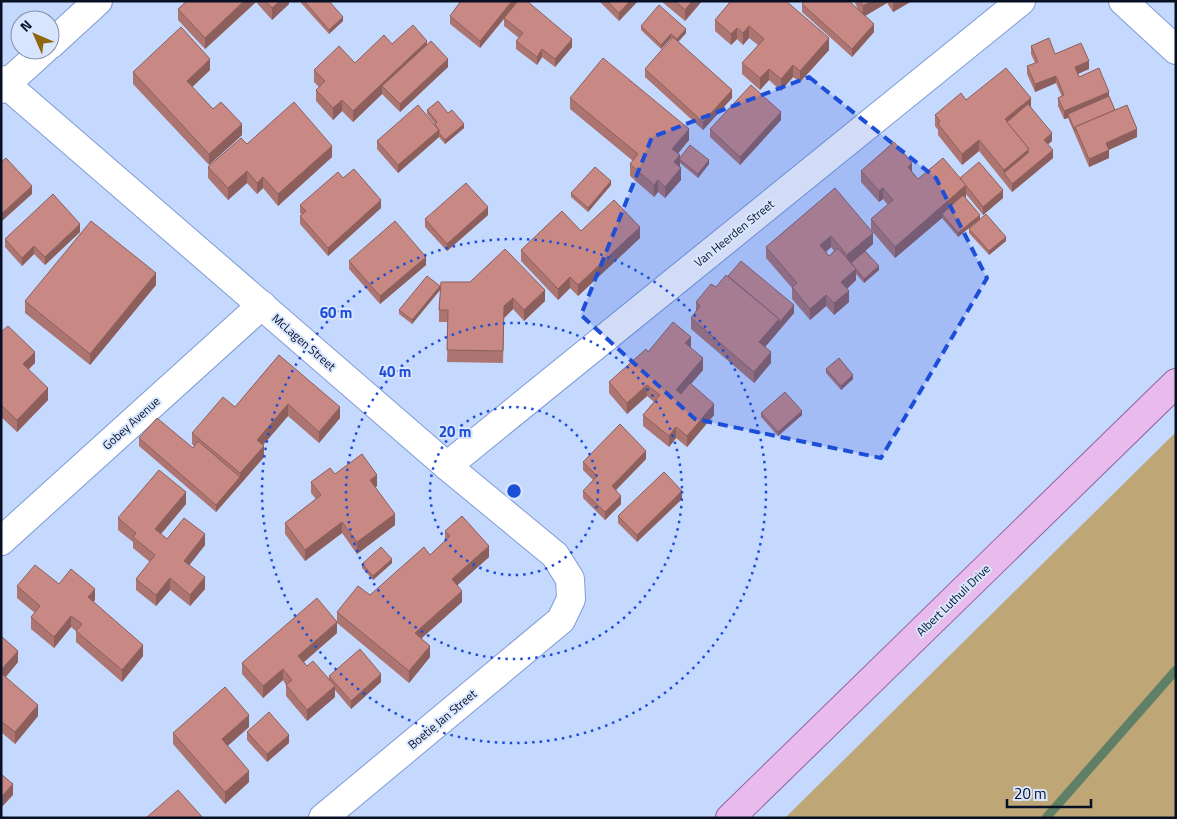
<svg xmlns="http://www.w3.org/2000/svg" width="1177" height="819" viewBox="0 0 1177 819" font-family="'Titillium Web',sans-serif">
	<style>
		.green { fill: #bea676 }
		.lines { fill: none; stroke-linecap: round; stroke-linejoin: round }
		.stream { stroke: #5f8067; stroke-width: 9 }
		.street-casing { stroke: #7e9bd6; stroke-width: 30 }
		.primary-casing { stroke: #90629f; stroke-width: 30 }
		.street { stroke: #fff; stroke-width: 28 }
		.primary { stroke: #e8bbec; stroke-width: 28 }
		.wall { fill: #ac7571; fill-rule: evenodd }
		.shaded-wall { fill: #8c5f5c }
		.building { fill: #c88883; stroke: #8c5f5c }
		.marked { fill: #1d4ed8; fill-opacity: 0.2; stroke: #1d4ed8; stroke-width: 4; stroke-dasharray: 10 6; stroke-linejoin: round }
		.ring { fill: none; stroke: #1d4ed8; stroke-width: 2.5; stroke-dasharray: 2.5 5 }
		.labels { text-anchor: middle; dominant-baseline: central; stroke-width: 4; stroke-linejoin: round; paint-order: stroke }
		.street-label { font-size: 12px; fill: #071025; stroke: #d8e5fe }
		.centre { fill: #1d4ed8; stroke: #d8e5fe; stroke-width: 2.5 }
		.ring-label { font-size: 15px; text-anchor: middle; font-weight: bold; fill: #1d4ed8; stroke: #d8e5fe; stroke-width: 4; stroke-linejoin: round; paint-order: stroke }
	</style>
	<rect width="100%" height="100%" fill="#c5d8fd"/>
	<polygon class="green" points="1176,432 1176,818 785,818"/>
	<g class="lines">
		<polyline class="stream" points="1046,818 1176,670"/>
		<g class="street-casing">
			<g id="street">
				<polyline points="1123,1 1176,50"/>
				<polyline points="50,45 98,1"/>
				<polyline points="1,80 447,466 555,555 570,579 571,599 561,620 323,818"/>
				<polyline points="1,89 44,50"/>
				<polyline points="447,466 1021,1"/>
				<polyline points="1,541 262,305"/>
			</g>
		</g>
		<g class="primary-casing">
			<polyline id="primary" points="730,818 1176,383"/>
		</g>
		<use href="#street" class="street"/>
		<use href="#primary" class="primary"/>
	</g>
	<g class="wall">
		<polygon points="187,1 289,1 289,4 272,20 256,2 205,49 178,20 178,9"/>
		<polygon points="301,1 329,1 343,21 329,34 301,3"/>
		<polygon points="527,1 572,47 555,67 542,57 537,65 516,49 516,41 519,38 504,26 504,19 480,48 450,24 450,16"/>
		<polygon points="599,1 638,1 619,21"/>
		<polygon points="661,1 702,1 685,21"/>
		<polygon points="731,1 829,50 800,82 793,77 781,91 769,80 760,90 742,74 742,63 758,45 749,38 743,45 737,39 731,45 715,31 715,20"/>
		<polygon points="854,1 912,1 893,12 887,3 865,16 874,32 852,57 802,12 802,4 859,11"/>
		<polygon points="641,26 686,33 678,42 732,98 703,130 645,77 645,69 672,39 671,38 661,49 641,30"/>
		<polygon points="392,44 427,44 448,67 400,112 382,94 353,122 342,111 333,120 316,101 316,90 319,87 314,82 314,70 355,63"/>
		<polygon points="1031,46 1055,54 1089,69 1078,74 1079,77 1109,97 1115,110 1137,137 1109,150 1109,158 1089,167 1068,118 1064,119 1058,106 1058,98 1062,97 1056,83 1035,92 1027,74 1027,66 1035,63 1031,54"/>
		<polygon points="210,70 192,87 213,109 242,135 209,165 133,84 133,72"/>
		<polygon points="570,98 689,140 678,154 680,158 709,164 698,178 680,163 681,180 665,198 658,192 654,197 630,176 630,164 633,161 570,109"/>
		<polygon points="966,100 1031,107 1052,141 1048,144 1053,158 1012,192 979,151 962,165 938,135 938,130 935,126 935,115"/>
		<polygon points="427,110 448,113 464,128 445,144 439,137 398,173 377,149 377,141 435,124 427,114"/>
		<polygon points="781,120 740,165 710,137 710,129"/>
		<polygon points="247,144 332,157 278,206 263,188 257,194 247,183 228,200 208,178 208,167"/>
		<polygon points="861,171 912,173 918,179 960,178 1003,198 983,215 966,194 966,197 965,198 980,219 958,237 942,218 895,258 871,230 871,219 888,205 883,199 879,202 861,182"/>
		<polygon points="343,178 381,208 328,256 300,224 300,216 302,215 300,213 300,205"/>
		<polygon points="611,185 588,212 571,197 571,193"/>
		<path d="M835,188L873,244L865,251L879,270L864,283L856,274V280L847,289L849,302L834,315L826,306L810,320L792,299V288L766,258V247ZM831,247L834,251L829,256L826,252Z"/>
		<polygon points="488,215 447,251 425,227 425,219"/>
		<polygon points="969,229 1006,241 989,255 969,233"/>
		<polygon points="581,231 640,238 578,296 570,288 558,300 521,261 521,250"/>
		<polygon points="80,232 45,265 34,254 22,266 5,247 5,239"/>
		<polygon points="349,261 426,265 380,304 349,269"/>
		<polygon points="441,282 545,301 524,321 513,309 504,318 503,363 447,362 448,322 439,322 439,310"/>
		<polygon points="156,285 90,365 25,313 25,301"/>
		<polygon points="440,290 412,324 399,314 399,310"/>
		<polygon points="696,302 794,313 765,347 771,363 754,383 691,329 691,318 696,311"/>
		<polygon points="1,332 35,363 28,369 48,400 17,432 1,417"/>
		<polygon points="691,348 703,370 691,384 714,415 687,447 676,438 669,447 643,426 643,415 654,402 647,396 627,414 609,393 609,382 648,352"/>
		<polygon points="279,355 340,418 319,443 288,416 263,445 264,457 216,512 139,446 139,438 193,448 194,446 192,444 192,433 235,407"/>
		<polygon points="826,369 853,379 841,390 826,373"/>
		<polygon points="761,413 802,415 778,436 761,417"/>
		<polygon points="646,459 616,490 621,504 605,520 583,498 583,491 593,480 583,470 583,462"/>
		<polygon points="335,474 377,486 375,488 395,525 357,554 342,533 305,561 285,534 285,523 316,499 311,493 311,482"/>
		<polygon points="682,499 637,542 618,523 618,516"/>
		<polygon points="186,504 161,534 167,539 205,545 189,565 205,589 190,606 170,590 156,606 136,590 136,579 150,562 133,548 133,542 118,530 118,518"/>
		<polygon points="445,531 489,557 457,585 462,602 422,638 430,657 409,683 337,623 337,612 370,595 430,555 445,541"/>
		<polygon points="392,563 373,580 362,568 362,564"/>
		<polygon points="59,584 95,600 93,602 143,656 122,682 76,642 76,631 71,627 54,648 31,629 31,617 35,613 17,598 17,586"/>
		<polygon points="337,633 304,662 307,666 329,680 329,676 381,682 351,709 335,690 335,697 307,721 286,696 286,685 283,680 263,698 242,674 242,663"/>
		<polygon points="1,636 18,662 6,677 38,716 15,744 1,732"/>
		<polygon points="249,727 227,746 249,782 225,804 173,744 173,733"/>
		<polygon points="247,732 289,743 267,762 247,740"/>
	</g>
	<g class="shaded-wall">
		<polygon points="244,1 256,2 205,49 205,38"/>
		<polygon points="280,1 289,1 289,4 272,20 272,8"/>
		<polygon points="512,1 518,1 480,48 480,41"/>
		<polygon points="630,1 638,1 619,21 619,13"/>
		<polygon points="692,1 702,1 685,21 685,10"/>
		<polygon points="871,1 887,1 887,3 863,17 863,6"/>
		<polygon points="893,1 912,1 893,12"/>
		<polygon points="343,17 343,21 329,34 329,30"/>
		<polygon points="874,24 874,32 852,57 852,49"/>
		<polygon points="749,26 749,38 743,45 743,33"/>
		<polygon points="737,28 737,39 731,45 731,34"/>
		<polygon points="686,29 686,33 677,43 677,39"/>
		<polygon points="671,34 671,38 661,49 661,45"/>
		<polygon points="829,38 829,50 800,82 800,71"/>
		<polygon points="572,39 572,47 555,67 555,59"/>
		<polygon points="427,41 427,52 382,86 382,94 353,122 353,111"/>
		<polygon points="542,49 542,57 537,65 537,57"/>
		<polygon points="210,59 210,70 187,92 187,81"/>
		<polygon points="448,59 448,67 400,112 400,104"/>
		<polygon points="1089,61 1089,69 1075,75 1075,67"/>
		<polygon points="793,65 793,77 781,91 781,79"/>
		<polygon points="769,69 769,80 760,90 760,78"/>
		<polygon points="1056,76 1056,83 1035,92 1035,84"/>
		<polygon points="732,90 732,98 703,130 703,122"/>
		<polygon points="1109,92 1109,99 1068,114 1068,118 1064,119 1064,111"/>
		<polygon points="1031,98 1031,109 1009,128 1005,119"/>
		<polygon points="342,100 342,111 333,120 333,108"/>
		<polygon points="781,112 781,120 740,165 740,157"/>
		<polygon points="242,124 242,135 209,165 209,154"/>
		<polygon points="464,124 464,128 445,144 445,140"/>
		<polygon points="689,129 689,140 672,160 672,149"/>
		<polygon points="1137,129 1137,137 1106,151 1106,143"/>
		<polygon points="439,130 439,137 398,173 398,165"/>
		<polygon points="1052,133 1052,141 1044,148 1044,140"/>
		<polygon points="979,140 979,151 962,165 962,154"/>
		<polygon points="332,146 332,157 278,206 278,194"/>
		<polygon points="1029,149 1029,160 1004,173 1004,170"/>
		<polygon points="1053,150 1053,158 1012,192 1012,184"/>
		<polygon points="1109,150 1109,158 1089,167 1089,159"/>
		<polygon points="680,155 680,167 674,174 674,162"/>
		<polygon points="709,160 709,164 698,178 698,174"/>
		<polygon points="912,163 912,174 908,167"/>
		<polygon points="681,168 681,180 665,198 665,187"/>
		<polygon points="247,171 247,183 228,200 228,188"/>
		<polygon points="263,177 263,188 257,194 257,183"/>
		<polygon points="658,180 658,192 654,197 654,185"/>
		<polygon points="611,181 611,185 588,212 588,208"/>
		<polygon points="966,185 966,197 944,216 942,214 942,218 895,258 895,247"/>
		<polygon points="32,186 32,194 1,222 1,214"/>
		<polygon points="883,188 883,199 879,202 879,191"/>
		<polygon points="1003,190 1003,198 983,215 983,207"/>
		<polygon points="381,200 381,208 328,256 328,248"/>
		<polygon points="488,207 488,215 447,251 447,244"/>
		<polygon points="980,215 980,219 958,237 958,233"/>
		<polygon points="80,224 80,232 45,265 45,257"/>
		<polygon points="640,227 640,238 578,296 578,285"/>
		<polygon points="873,233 873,244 847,267 847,255"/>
		<polygon points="831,236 831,247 820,257 820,245"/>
		<polygon points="1006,237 1006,241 989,255 989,251"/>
		<polygon points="34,246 34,254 22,266 22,258"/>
		<polygon points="426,257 426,265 380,304 380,296"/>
		<polygon points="879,266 879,270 864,283 864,279"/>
		<polygon points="856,269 856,280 841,294 841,282"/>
		<polygon points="156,273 156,285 90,365 90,354"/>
		<polygon points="570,277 570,288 558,300 558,289"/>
		<polygon points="440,286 440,290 412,324 412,320"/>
		<polygon points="545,290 545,301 524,321 524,310"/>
		<polygon points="849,291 849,302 834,315 834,303"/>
		<polygon points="826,295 826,306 810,320 810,309"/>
		<polygon points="513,298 513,309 504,318 503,363 504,306"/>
		<polygon points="794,305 794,313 759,354 759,342 779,319"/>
		<polygon points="691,337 691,348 685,343"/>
		<polygon points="35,352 35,363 23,375 23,364"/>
		<polygon points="771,352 771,363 754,383 754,372"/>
		<polygon points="703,358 703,370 676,401 676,390"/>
		<polygon points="853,375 853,379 841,390 841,386"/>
		<polygon points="647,385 647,396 627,414 627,403"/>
		<polygon points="48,388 48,400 17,432 17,420"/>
		<polygon points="288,404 288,416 257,452 257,440"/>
		<polygon points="714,404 714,415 687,447 687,436"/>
		<polygon points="340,407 340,418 319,443 319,432"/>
		<polygon points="802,411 802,415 778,436 778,432"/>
		<polygon points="676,427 676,438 669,447 669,436"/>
		<polygon points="264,446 264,457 216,512 216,505 240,477 240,473"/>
		<polygon points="646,451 646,459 612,494 612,486"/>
		<polygon points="377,475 377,486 370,492 370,480"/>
		<polygon points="682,491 682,499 637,542 637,535"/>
		<polygon points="186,492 186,504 155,541 155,529"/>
		<polygon points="621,496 621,504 605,520 605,512"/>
		<polygon points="395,514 395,525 357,554 357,542"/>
		<polygon points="342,522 342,533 305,561 305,550"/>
		<polygon points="205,534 205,545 184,572 184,561"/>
		<polygon points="489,546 489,557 452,590 452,579"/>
		<polygon points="392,559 392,563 373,580 373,576"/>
		<polygon points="205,577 205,589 190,606 190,595"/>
		<polygon points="170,578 170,590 156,606 156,595"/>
		<polygon points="95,589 95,600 88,609 88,597"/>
		<polygon points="462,591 462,602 415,644 415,633"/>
		<polygon points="71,616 71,627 54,648 54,637"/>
		<polygon points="337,622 337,633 298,667 298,656"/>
		<polygon points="143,645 143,656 122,682 122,670"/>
		<polygon points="430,646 430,657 409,683 409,671"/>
		<polygon points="18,651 18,662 1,682 1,670"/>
		<polygon points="283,669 283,680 263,698 263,686"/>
		<polygon points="381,674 381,682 351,709 351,701"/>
		<polygon points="335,686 335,697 307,721 307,710"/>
		<polygon points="38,705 38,716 15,744 15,732"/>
		<polygon points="249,715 249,727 222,751 222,739"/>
		<polygon points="289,735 289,743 267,762 267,754"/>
		<polygon points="249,771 249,782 225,804 225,792"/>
		<polygon points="13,784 13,795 1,808 1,797"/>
	</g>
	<g class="building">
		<polygon points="187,1 244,1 205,38 178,9"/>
		<polygon points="266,1 280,1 272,8"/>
		<polygon points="304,1 329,1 343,17 329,30"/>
		<polygon points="461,1 512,1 480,41 450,16"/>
		<polygon points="518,1 527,1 572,39 555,59 542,49 537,57 516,41 523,33 504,18"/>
		<polygon points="607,1 630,1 619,13"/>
		<polygon points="675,1 692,1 685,10"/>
		<polygon points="731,1 786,1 829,38 800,71 793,65 781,79 769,69 760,78 742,63 764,39 749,26 743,33 737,28 731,34 715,20"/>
		<polygon points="804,1 849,1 874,24 852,49 802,4"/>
		<polygon points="860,1 871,1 863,6"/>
		<polygon points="659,5 686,29 677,39 671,34 661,45 641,26"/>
		<polygon points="413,25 427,41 353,111 342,100 333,108 316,90 325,81 314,70 339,46 355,63 384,35 392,44"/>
		<polygon points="181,27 210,59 187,81 213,109 221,102 242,124 209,154 133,72"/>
		<polygon points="673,37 732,90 703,122 645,69"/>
		<polygon points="1049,38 1055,54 1081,43 1089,61 1075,67 1079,77 1099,68 1109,92 1064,111 1058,98 1064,95 1056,76 1035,84 1027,66 1038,62 1031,46"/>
		<polygon points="431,41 448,59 400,104 382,86"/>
		<polygon points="603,58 689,129 672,149 680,155 674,162 681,168 665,187 658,180 654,185 630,164 638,154 570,98"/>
		<polygon points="1006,68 1031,98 1005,119 1029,149 1004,170 979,140 962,154 938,124 940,121 935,115 961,93 966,100"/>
		<polygon points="751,85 781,112 740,157 710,129"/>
		<polygon points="1109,96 1115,110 1075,127 1075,131 1068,114"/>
		<polygon points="438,101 448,113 452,110 464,124 445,140 439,133 439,130 435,124 437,122 427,110"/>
		<polygon points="294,102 332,146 278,194 263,177 257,183 247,171 228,188 208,167 241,138 247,144"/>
		<polygon points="1028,104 1052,133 1044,140 1053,150 1012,184 1004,173 1029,152 1027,150 1029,149 1007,122"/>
		<polygon points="418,105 439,130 398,165 377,141"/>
		<polygon points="1127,105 1137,129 1106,143 1109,150 1089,159 1075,127"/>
		<polygon points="894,142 912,163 908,167 918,179 943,158 966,185 895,247 871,219 893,200 883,188 879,191 861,171"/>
		<polygon points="690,145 709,160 698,174 679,159"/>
		<polygon points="6,158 32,186 1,214 1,162"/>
		<polygon points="979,162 1003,190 983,207 960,178"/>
		<polygon points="595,167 611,181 588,208 571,193"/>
		<polygon points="354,169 381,200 328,248 300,216 306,211 300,205 338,172 343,178"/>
		<polygon points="466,183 488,207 447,244 425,219"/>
		<polygon points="835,188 873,233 847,255 831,236 820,245 829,256 838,248 856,269 841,282 849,291 834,303 826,295 810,309 792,287 797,283 766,247"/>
		<polygon points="53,194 80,224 45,257 34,246 22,258 5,239"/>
		<polygon points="963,195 980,215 958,233 942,214"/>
		<polygon points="614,200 640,227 578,285 570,277 558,289 521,250 562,211 581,231"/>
		<polygon points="986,214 1006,237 989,251 969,229"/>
		<polygon points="91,221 156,273 90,354 25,301"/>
		<polygon points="395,221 426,257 380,296 349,261"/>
		<polygon points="505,249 545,290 524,310 513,298 504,306 503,351 447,350 448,310 439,310 441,282 470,282"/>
		<polygon points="865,251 879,266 864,279 851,263"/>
		<polygon points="741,261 794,305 779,323 779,319 728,276"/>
		<polygon points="726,275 779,319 759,342 771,352 754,372 691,318 700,306 696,302 711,284 716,287"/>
		<polygon points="427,276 440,286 412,320 399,310"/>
		<polygon points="673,322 691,337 685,343 703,358 676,390 681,394 690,383 714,404 687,436 676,427 669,436 643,415 660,395 647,385 627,403 609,382 646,349 648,352"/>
		<polygon points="8,326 35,352 23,364 48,388 17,420 1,405 1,332"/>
		<polygon points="279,355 340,407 319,432 288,404 257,440 264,446 240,473 192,433 223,397 235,407"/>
		<polygon points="839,358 853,375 841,386 826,369"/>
		<polygon points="785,392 802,411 778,432 761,413"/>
		<polygon points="157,418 193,448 198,441 240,477 216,505 139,438"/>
		<polygon points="620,424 646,451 612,486 621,496 605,512 583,491 597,476 583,462"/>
		<polygon points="362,454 377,475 370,480 395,514 357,542 342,522 305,550 285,523 321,495 311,482 330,468 335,474"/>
		<polygon points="159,470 186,492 155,529 167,539 184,518 205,534 184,561 205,577 190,595 170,578 156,595 136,579 155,555 133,537 136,533 118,518"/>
		<polygon points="664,472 682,491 637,535 618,516"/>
		<polygon points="462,516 489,546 452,579 462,591 415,633 430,646 409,671 337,612 358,586 370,595 424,547 430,555 450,536 445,531"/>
		<polygon points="381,547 392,559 373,576 362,564"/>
		<polygon points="35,565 59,584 71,569 95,589 88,597 143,645 122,670 76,631 82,624 71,616 54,637 31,617 40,606 17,586"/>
		<polygon points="317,598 337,622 298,656 307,666 313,661 335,686 307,710 286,685 292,680 283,669 263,686 242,663"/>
		<polygon points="1,636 18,651 1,670"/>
		<polygon points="360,649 381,674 351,701 329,676"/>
		<polygon points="1,673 38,705 15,732 1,721"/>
		<polygon points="225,687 249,715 222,739 249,771 225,792 173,733"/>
		<polygon points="269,712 289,735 267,754 247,732"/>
		<polygon points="1,774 13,784 1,797"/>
		<polygon points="178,790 203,818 146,818"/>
	</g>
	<path class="marked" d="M809,77L936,178L987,278L881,458L695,419L581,315L652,137Z"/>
	<g class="ring">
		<circle cx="514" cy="491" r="84"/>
		<circle cx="514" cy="491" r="168"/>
		<circle cx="514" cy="491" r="252"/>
	</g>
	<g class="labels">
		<g class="street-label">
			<text transform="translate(734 233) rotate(-39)">Van Heerden Street</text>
			<text transform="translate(304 342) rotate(41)">McLagen Street</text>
			<text transform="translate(131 423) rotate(-42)">Gobey Avenue</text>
			<text transform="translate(953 600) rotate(-44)">Albert Luthuli Drive</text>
			<text transform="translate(442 719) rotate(-40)">Boetie Jan Street</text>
		</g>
	</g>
	<circle cx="514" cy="491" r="8" class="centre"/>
	<g class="ring-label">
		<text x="336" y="318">60 m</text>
		<text x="395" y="377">40 m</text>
		<text x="455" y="437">20 m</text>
	</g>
	<rect width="1177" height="819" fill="none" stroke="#071025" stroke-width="5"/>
	<g transform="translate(35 35) rotate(315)"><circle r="24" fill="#d8e5fe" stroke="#8490a7"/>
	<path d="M0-4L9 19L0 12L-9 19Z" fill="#8d690c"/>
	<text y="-8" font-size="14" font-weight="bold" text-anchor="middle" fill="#071025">N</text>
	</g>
	<path d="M1007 799v8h84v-8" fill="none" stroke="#071025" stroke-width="2.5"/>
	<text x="1014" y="799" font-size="15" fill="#071025" stroke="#d8e5fe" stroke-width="4" paint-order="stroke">20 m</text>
</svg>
